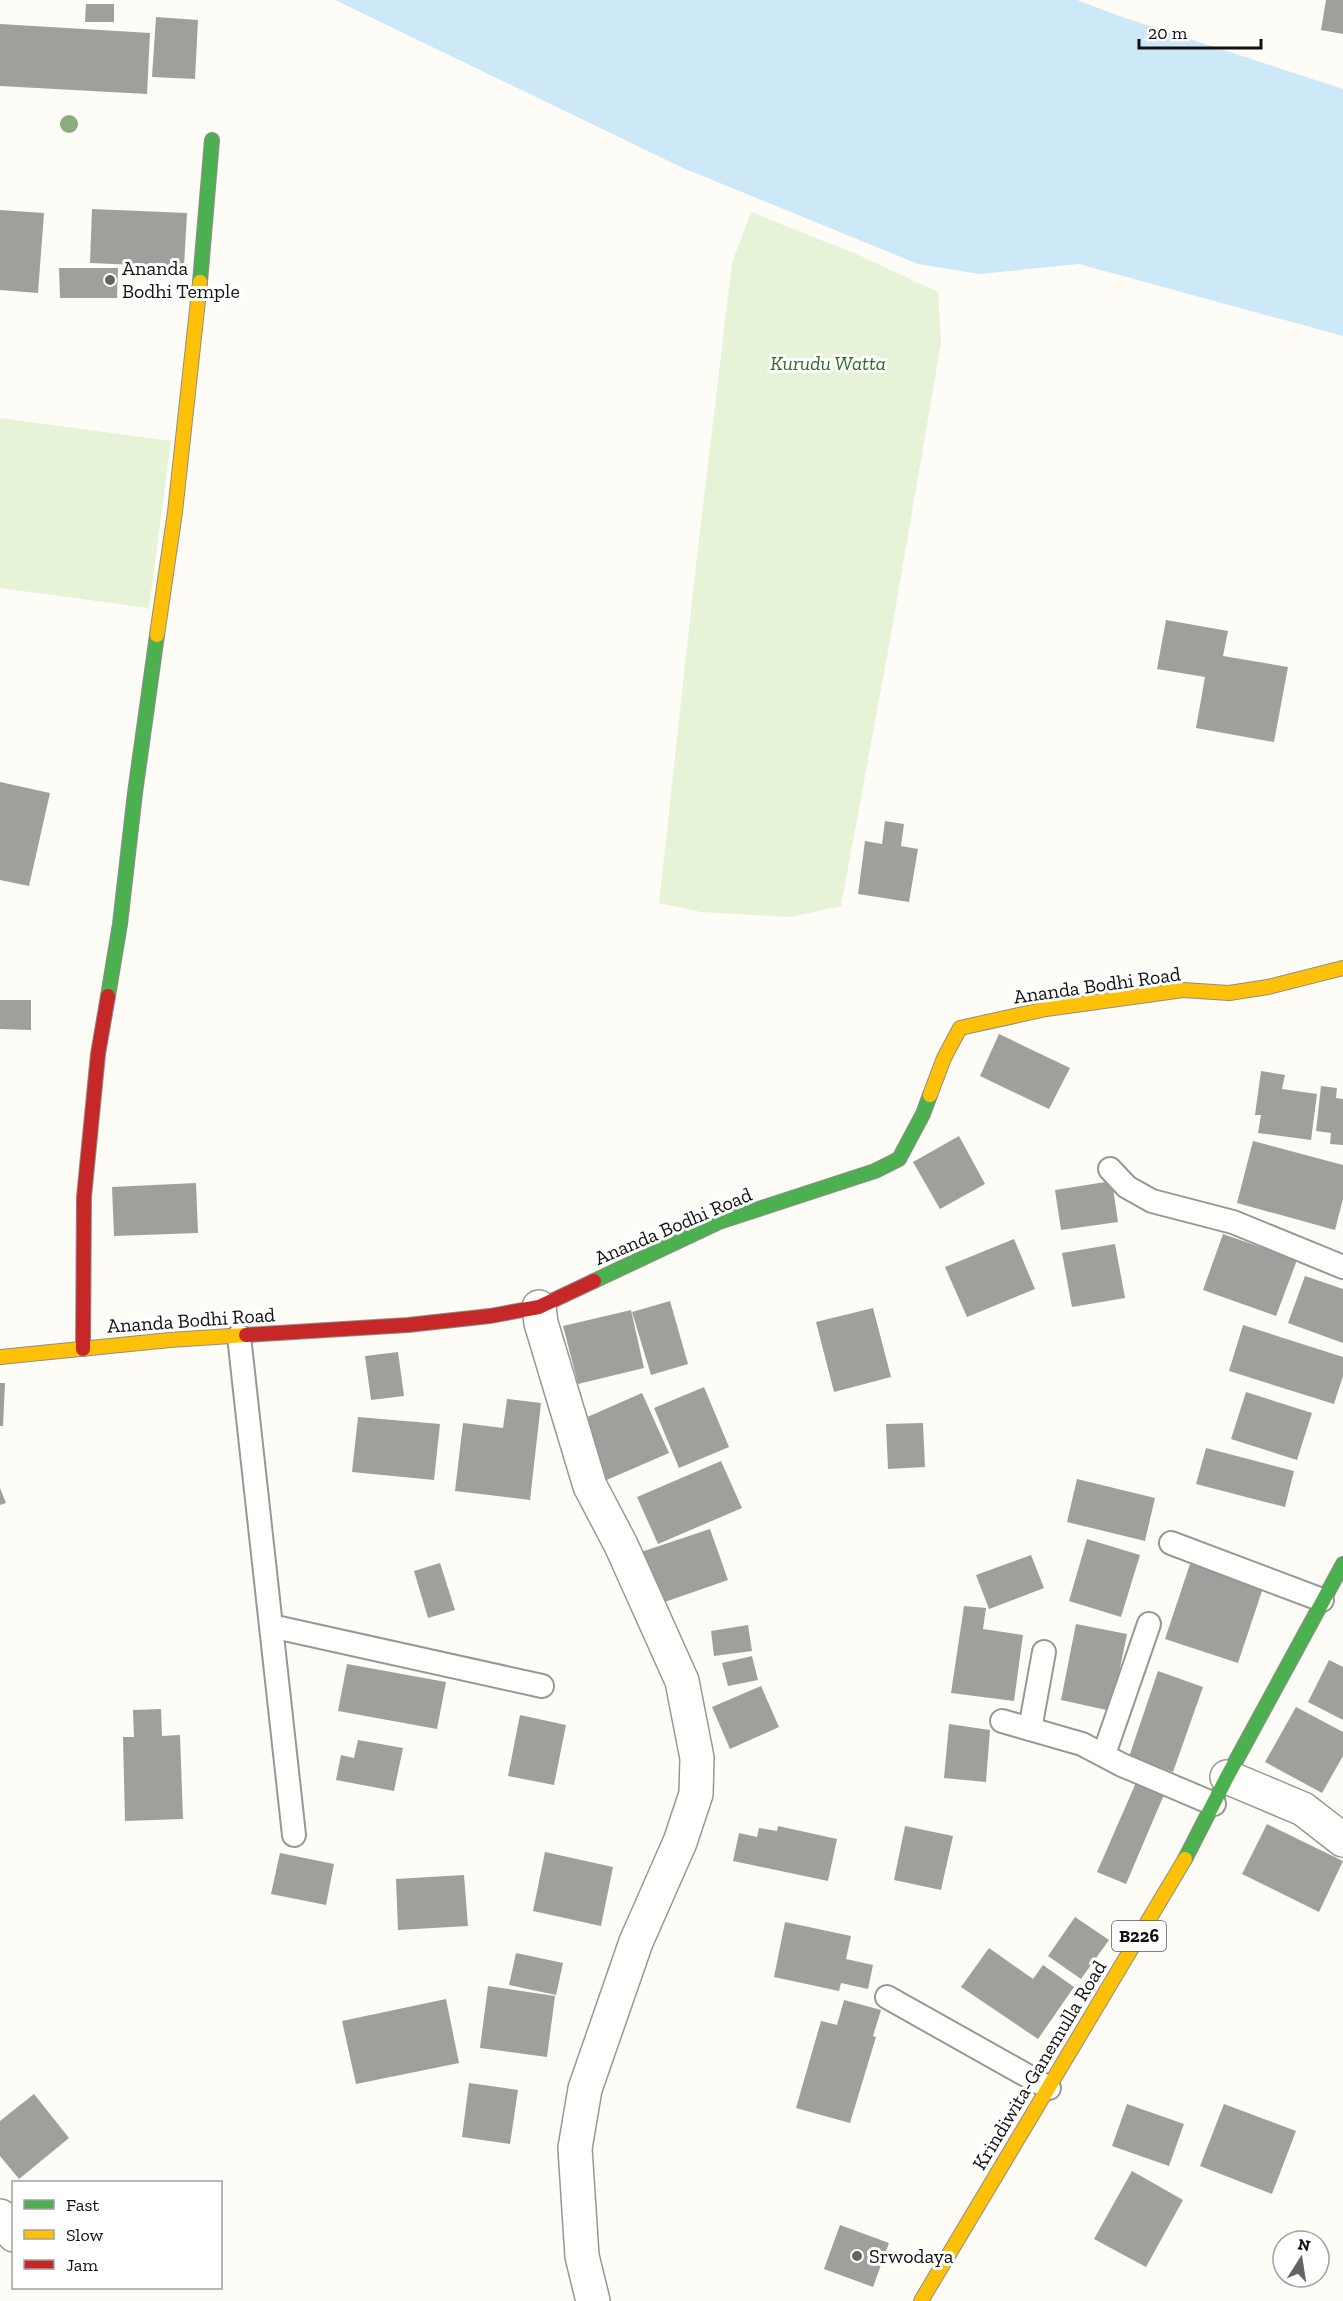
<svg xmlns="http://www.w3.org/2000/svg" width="1343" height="2301" viewBox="0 0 1343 2301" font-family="'Zilla Slab',serif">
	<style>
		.green { fill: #e7f3d7 }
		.water { fill: #cde8f7 }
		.building { fill: #a19f9c }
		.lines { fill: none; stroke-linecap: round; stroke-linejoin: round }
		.lane-casing { stroke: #979795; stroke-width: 26 }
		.street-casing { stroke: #979795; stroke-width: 36 }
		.fast-casing { stroke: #8e8d8b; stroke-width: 16 }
		.slow-casing { stroke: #8e8d8b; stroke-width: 16 }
		.jam-casing { stroke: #8e8d8b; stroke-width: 16 }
		.lane { stroke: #fffffe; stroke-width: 22 }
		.street { stroke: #fffffe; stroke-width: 33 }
		.fast { stroke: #4caf50; stroke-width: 14 }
		.slow { stroke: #ffc107; stroke-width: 14 }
		.jam { stroke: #c62828; stroke-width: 14 }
		.tree { fill: #8cac80 }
		.poi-dot { fill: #646362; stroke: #fff; stroke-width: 2 }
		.labels { text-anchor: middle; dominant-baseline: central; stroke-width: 6; stroke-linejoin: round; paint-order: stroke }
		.shield { fill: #fff; stroke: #585858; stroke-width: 1.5 }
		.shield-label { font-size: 18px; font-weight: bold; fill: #111 }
		.poi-label { font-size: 20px; fill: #111; stroke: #fff; text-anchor: start }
		.park-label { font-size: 20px; font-style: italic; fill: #2f6b1f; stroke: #fff }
		.street-label { font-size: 20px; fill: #111; stroke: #fff }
	</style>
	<rect width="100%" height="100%" fill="#fdfcf7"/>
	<g class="green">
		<polygon points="751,212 856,254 938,292 941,343 891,635 841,906 791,917 701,912 659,903 696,565 732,263"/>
		<polygon points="0,418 171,441 149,608 0,588"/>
	</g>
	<polygon class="water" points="335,0 1077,0 1122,17 1343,89 1343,336 1079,264 980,274 918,264 683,168"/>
	<g class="building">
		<polygon points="1326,0 1343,0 1343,34 1321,30"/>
		<polygon points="86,4 114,4 114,22 85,22"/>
		<polygon points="156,17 198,20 195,79 152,77"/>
		<polygon points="0,24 150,33 147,94 0,86"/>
		<polygon points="92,209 187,213 184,267 90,263"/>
		<polygon points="0,210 44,213 38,293 0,290"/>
		<polygon points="59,268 118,268 117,298 60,298"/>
		<polygon points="1166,620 1228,631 1223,656 1288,667 1274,742 1196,728 1205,677 1157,669"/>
		<polygon points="0,782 50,793 29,886 0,880"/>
		<polygon points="885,821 904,824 901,846 918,849 909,902 858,894 865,841 882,844"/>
		<polygon points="0,1000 31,1000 31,1030 0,1029"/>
		<polygon points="999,1034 1070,1068 1049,1109 980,1076"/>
		<polygon points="1261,1071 1285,1075 1282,1089 1317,1094 1311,1140 1258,1133 1261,1115 1255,1115"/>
		<polygon points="1321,1086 1337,1088 1336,1098 1343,1099 1343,1145 1330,1144 1331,1133 1316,1131"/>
		<polygon points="959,1136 985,1184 940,1209 913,1162"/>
		<polygon points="1253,1141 1343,1165 1343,1199 1335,1230 1237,1203"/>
		<polygon points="1112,1181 1118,1222 1061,1230 1055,1190"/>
		<polygon points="196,1183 198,1233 114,1236 112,1187"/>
		<polygon points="1223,1234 1297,1260 1276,1316 1203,1290"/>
		<polygon points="1014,1239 1035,1289 967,1317 945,1267"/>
		<polygon points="1115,1244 1125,1298 1072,1307 1062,1253"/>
		<polygon points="1305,1276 1343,1289 1343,1343 1288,1323"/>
		<polygon points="670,1301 688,1364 651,1375 632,1312"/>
		<polygon points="873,1308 891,1377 834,1392 816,1322"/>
		<polygon points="631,1310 644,1368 578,1384 563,1326"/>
		<polygon points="1243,1325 1343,1357 1343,1376 1334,1404 1229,1371"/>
		<polygon points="398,1352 404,1396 371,1400 365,1356"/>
		<polygon points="0,1383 5,1383 3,1426 0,1426"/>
		<polygon points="704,1387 729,1447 679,1468 654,1408"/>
		<polygon points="1246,1392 1312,1413 1297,1460 1231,1439"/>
		<polygon points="642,1393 669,1453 602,1482 576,1422"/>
		<polygon points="507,1399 541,1403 530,1500 455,1491 463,1423 503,1428"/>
		<polygon points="358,1417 440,1424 434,1480 352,1472"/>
		<polygon points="923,1423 925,1467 888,1469 886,1424"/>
		<polygon points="1206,1448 1294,1471 1285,1507 1196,1484"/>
		<polygon points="721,1461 742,1508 658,1544 637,1497"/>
		<polygon points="1077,1479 1155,1498 1145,1541 1067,1522"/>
		<polygon points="0,1488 6,1503 0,1505"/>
		<polygon points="710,1529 728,1580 656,1605 638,1553"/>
		<polygon points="1087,1539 1140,1555 1121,1617 1069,1601"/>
		<polygon points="1031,1555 1044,1588 989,1609 976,1575"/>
		<polygon points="440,1563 455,1610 428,1618 414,1571"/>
		<polygon points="1190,1564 1263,1588 1238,1663 1165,1639"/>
		<polygon points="964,1606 986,1608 983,1629 1023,1635 1014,1701 951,1693"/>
		<polygon points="1076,1624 1127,1634 1111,1711 1061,1700"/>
		<polygon points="748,1625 752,1651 714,1656 711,1631"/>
		<polygon points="752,1656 758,1680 728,1686 722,1663"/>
		<polygon points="1329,1660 1343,1667 1343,1720 1308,1702"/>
		<polygon points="347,1664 446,1682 437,1729 338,1711"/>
		<polygon points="1158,1671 1203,1687 1173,1772 1129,1757"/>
		<polygon points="761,1686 779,1727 730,1749 712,1707"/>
		<polygon points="1296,1707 1343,1732 1343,1756 1322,1793 1265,1762"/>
		<polygon points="161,1709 162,1736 180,1735 183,1819 125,1821 123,1737 134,1737 133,1710"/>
		<polygon points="520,1715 566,1725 554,1785 508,1776"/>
		<polygon points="949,1724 990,1730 986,1782 944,1778"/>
		<polygon points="358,1740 403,1748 394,1791 336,1780 341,1755 354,1758"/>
		<polygon points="1138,1778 1166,1790 1126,1884 1097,1872"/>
		<polygon points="1267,1824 1343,1861 1319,1912 1242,1874"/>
		<polygon points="778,1826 837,1839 828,1881 733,1861 739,1833 757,1837 759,1828 777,1831"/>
		<polygon points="905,1826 953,1836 941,1890 894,1880"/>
		<polygon points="545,1852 613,1867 601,1926 533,1911"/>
		<polygon points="280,1853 334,1864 326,1905 271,1894"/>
		<polygon points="464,1875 468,1926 398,1930 396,1879"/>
		<polygon points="1075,1917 1109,1940 1081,1979 1048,1956"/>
		<polygon points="785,1922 851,1936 846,1959 873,1965 868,1989 841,1983 839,1991 774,1977"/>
		<polygon points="989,1948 1033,1979 1043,1965 1074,1987 1038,2039 961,1987"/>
		<polygon points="516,1953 563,1963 556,1995 509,1985"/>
		<polygon points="488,1986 555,1996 547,2057 480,2048"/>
		<polygon points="446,1999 459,2063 356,2084 342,2021"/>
		<polygon points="844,2000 881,2010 873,2036 876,2037 850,2123 796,2108 821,2021 837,2025"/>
		<polygon points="469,2083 518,2090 510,2144 462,2137"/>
		<polygon points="34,2094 69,2138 19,2179 0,2156 0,2121"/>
		<polygon points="1127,2104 1184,2124 1169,2166 1112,2146"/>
		<polygon points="1224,2104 1296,2131 1272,2194 1200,2166"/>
		<polygon points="1132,2171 1183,2200 1146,2267 1094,2239"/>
		<polygon points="840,2225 889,2243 873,2287 824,2269"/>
	</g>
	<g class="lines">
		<g class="lane-casing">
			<g id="lane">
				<polyline points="1110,1169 1127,1187 1152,1201 1233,1222 1343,1267"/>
				<polyline points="239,1336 294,1835"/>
				<polyline points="1171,1543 1322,1600"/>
				<polyline points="271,1626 542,1686"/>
				<polyline points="1002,1721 1082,1744 1122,1765 1214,1804"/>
				<polyline points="1030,1729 1044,1652"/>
				<polyline points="1104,1754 1149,1624"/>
				<polyline points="887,1997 1049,2088"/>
			</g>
		</g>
		<g class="street-casing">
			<g id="street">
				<polyline points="539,1307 541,1323 590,1486 621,1545 682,1681 697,1758 696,1794 680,1842 636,1942 585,2089 575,2148 582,2256 593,2301"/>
				<polyline points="1227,1777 1303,1809 1343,1840"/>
				<polyline points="0,2216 14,2235"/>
			</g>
		</g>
		<g class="fast-casing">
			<g id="fast">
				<polyline points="200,282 212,140"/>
				<polyline points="108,996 120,924 135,793 157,635"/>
				<polyline points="594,1281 719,1222 875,1171 899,1159 923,1114 930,1095"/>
				<polyline points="1185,1859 1227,1777 1343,1564"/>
			</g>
		</g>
		<g class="slow-casing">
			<g id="slow">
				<polyline points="157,635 175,512 200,282"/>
				<polyline points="930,1095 944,1058 960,1028 1046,1009 1183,990 1229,993 1268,987 1343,968"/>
				<polyline points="0,1357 170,1340 246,1335"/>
				<polyline points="921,2301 1185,1859"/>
			</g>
		</g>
		<g class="jam-casing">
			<g id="jam">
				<polyline points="246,1335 408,1325 490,1316 539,1307 594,1281"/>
				<polyline points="83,1349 84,1197 98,1054 108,996"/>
			</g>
		</g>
		<use href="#lane" class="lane"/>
		<use href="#street" class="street"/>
		<use href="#fast" class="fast"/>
		<use href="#slow" class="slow"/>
		<use href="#jam" class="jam"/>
	</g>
	<circle class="tree" cx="69" cy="124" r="9"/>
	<g class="poi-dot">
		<circle cx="110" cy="280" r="6"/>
		<circle cx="857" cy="2256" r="6"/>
	</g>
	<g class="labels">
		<rect class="shield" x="1112" y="1921" width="54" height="30" rx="4.5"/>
		<g class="shield-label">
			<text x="1139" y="1936">B226</text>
		</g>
		<g class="poi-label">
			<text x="122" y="268">Ananda<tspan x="122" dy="23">Bodhi Temple</tspan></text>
			<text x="869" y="2256">Srwodaya</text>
		</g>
		<g class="park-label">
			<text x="828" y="363">Kurudu Watta</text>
		</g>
		<g class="street-label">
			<text transform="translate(1097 985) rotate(-8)">Ananda Bodhi Road</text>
			<text transform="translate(673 1226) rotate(-23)">Ananda Bodhi Road</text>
			<text transform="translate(191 1320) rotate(-4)">Ananda Bodhi Road</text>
			<text transform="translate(1039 2065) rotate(-59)">Krindiwita-Ganemulla Road</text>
		</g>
	</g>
	<rect x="12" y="2181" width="210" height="108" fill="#ffffff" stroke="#a0a0a0" stroke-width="1.5"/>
	<rect x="24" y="2200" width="30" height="9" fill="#4caf50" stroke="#a0a0a0" stroke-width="1.5"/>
	<text x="66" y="2211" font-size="18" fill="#111111">Fast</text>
	<rect x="24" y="2230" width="30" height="9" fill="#ffc107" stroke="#a0a0a0" stroke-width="1.5"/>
	<text x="66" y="2241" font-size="18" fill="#111111">Slow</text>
	<rect x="24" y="2260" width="30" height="9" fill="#c62828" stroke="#a0a0a0" stroke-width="1.5"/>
	<text x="66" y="2271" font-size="18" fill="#111111">Jam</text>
	<g transform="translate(1301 2259) rotate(12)"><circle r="28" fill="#ffffff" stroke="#a0a0a0" stroke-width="1.5"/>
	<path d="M0-4.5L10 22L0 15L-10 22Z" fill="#646362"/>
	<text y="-9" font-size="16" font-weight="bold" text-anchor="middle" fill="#111111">N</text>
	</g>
	<path d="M1139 39v9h122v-9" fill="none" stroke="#111111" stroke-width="3"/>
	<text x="1148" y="39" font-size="18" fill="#111111" stroke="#ffffff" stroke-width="4.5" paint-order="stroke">20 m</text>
</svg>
